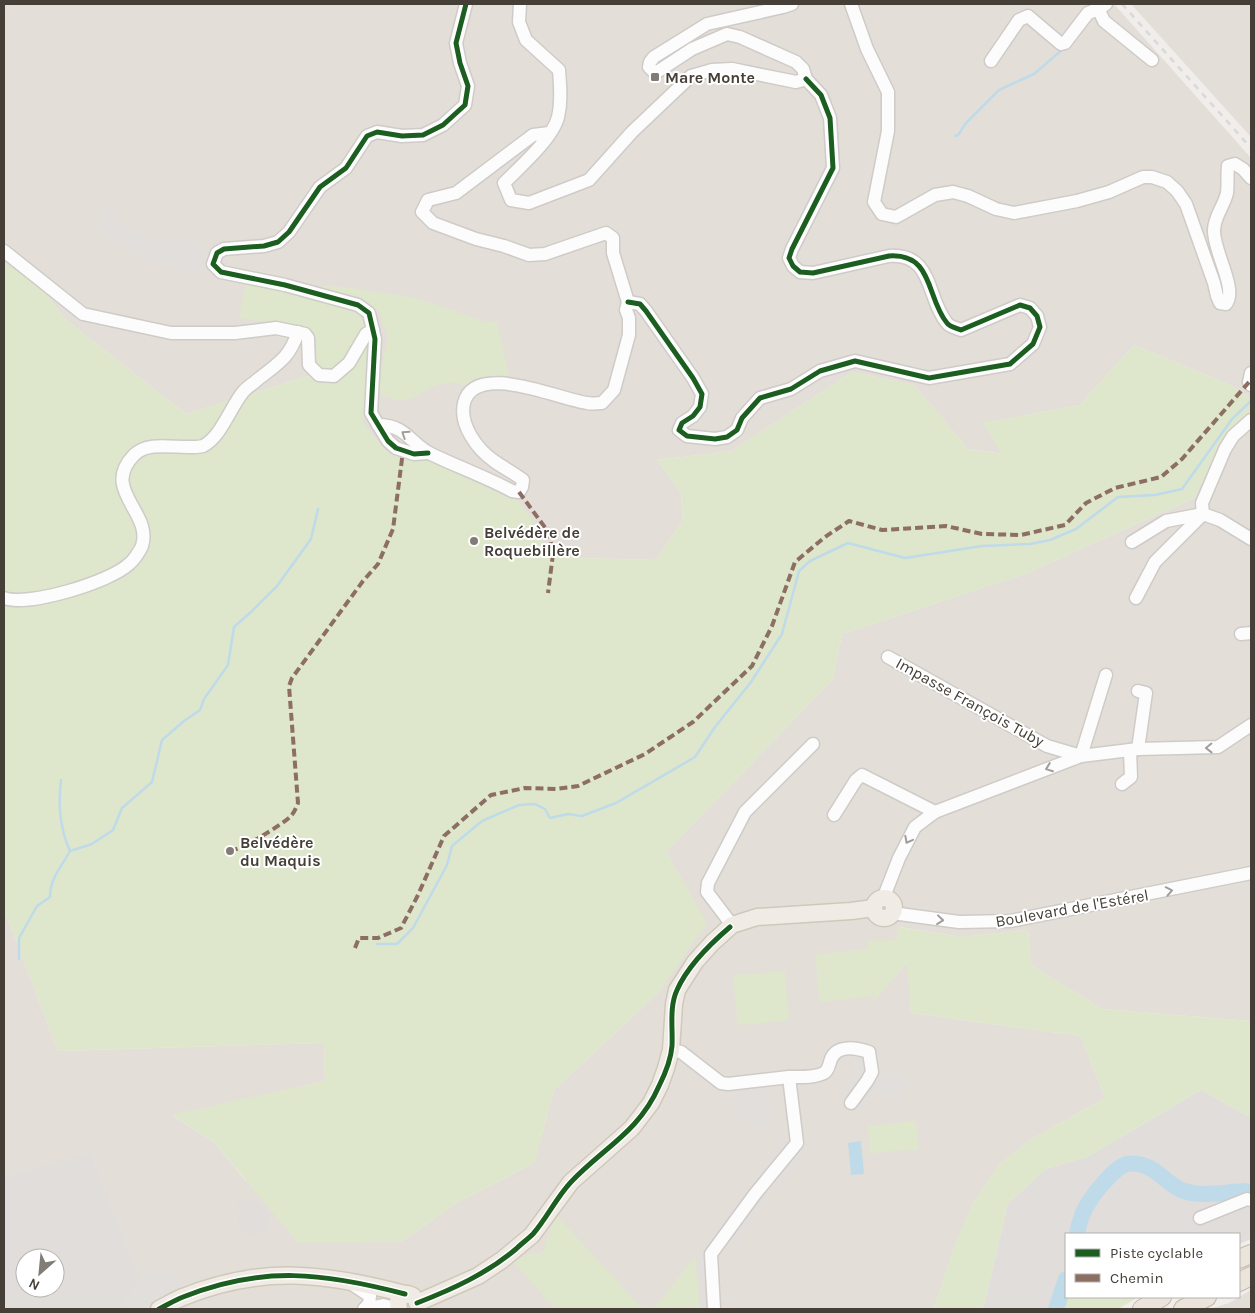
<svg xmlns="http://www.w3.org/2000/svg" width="1255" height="1313" viewBox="0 0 1255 1313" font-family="Karla,sans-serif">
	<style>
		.residential { fill: #e3dfd8; fill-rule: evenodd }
		.industrial { fill: #e1ddda; fill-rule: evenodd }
		.green { fill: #dee7cc }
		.parking { fill: #e1dedb }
		.water { fill: #bfdae9 }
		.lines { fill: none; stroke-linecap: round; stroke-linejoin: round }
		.stream { stroke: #bfdae9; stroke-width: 2.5 }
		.river { stroke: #bfdae9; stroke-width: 16 }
		.minor-casing { stroke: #cecbc8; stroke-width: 15 }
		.major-casing { stroke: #d0c8ba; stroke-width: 19 }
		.highway-casing { stroke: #c5b9a8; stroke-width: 20 }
		.minor { stroke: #fdfcfc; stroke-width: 12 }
		.major { stroke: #f0ece5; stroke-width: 16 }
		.highway { stroke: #eae4db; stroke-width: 18 }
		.rail { stroke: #d9d9d8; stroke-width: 2.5; stroke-dasharray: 6 6; stroke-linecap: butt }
		.quiet { stroke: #8d6e63; stroke-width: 4; stroke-dasharray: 8 4; stroke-linecap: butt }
		.cycleway-casing { stroke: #fff; stroke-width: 8 }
		.cycleway { stroke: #1b5e20; stroke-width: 5 }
		.oneway { stroke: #a19e9a }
		.poi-dot { fill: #817c76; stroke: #fff; stroke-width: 2 }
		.labels { text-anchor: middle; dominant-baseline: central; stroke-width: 4; stroke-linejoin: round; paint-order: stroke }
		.poi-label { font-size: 16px; font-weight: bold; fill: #453f37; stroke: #fff; text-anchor: start }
		.street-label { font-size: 16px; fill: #453f37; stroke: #fff }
	</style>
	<rect width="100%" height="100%" fill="#f0edea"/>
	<g class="residential">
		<polygon points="4,4 1114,4 1251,158 1251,398 1230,385 1134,345 1080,405 984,423 1003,454 968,449 914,385 852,372 732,451 657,460 681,493 683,521 656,560 539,557 436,461 385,451 321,372 186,414 66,320 24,268 4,254"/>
		<polygon points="1131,4 1251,4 1251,137"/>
		<path d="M1251,410V1021L1102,1009L1031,965L1028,930L962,937L899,927L897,940L874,1001L908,961L911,1013L1081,1036L1105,1098L1030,1140L1000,1164L975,1200L953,1250L934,1309H4V909L58,1051L324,1043L325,1081L173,1116L215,1143L245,1180L401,1242L458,1202L534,1163L554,1090L658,993L706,923L666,852L833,679L842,634L1025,574L1194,498L1227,432ZM25,1258H55V1288H25Z"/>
		<polygon points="1251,1290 1251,1309 1210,1309 1229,1303"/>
	</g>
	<g class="industrial">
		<polygon points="1201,1090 1251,1118 1251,1239 1239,1244 1239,1234 1066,1234 1066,1288 1057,1309 983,1309 1008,1204 1045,1169 1087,1157"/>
		<path d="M90,1152L144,1290L120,1309H4V1178ZM25,1258H55V1288H25Z"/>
		<polygon points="251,1199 262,1204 267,1209 270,1216 270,1223 266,1230 260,1234 253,1235 246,1233 240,1228 237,1222 239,1211 237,1202"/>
	</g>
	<g class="green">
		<polygon points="4,254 24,268 66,320 186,414 321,372 328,380 366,343 370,342 365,413 362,422 385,451 436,461 516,498 543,534 539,557 656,560 683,521 681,493 657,460 732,451 852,372 914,385 968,449 1002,454 983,423 1080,405 1134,345 1230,385 1251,398 1251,410 1227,433 1194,498 1025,574 842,634 833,679 666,852 707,923 658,993 554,1090 534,1163 458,1202 401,1242 298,1243 215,1143 172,1115 325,1081 324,1043 58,1051 4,909"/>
		<polygon points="246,283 292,291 362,310 366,327 355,349 331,372 324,370 316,365 316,340 313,332 304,328 239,318"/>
		<path d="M325,286L352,288L415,298L483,321L497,322L510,380L471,388L454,382C447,384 440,383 434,386C431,387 427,390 424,392C402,404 398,402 376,392L388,339L380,313L362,301L319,289Z"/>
		<polygon points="898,927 962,937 1028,930 1031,965 1102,1009 1251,1021 1251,1118 1201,1090 1087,1157 1045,1169 1008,1204 983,1309 934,1309 953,1249 975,1200 1000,1164 1030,1140 1105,1098 1081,1036 911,1013 907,962 874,1002 867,941 897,940"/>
		<polygon points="868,949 872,996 820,1002 815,955"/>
		<polygon points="785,971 789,1020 738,1025 733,975"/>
		<polygon points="916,1121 919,1149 870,1153 868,1126"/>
		<polygon points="557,1216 643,1309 555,1309 514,1262 533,1252 539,1254 546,1249 546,1240"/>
		<polygon points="695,1256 700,1309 654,1309"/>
		<polygon points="1066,1288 1066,1297 1138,1297 1118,1309 1057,1309"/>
	</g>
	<g class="parking">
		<polygon points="112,204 121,226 137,234 154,241 184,238 199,245 207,276 155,263 121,245 98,227"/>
		<polygon points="860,1043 874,1047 877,1062 883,1074 902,1077 905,1082 901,1098 893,1100 879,1095 874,1090 862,1110 841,1095 857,1073 859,1066 856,1055"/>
		<polygon points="760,1082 766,1096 772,1115 758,1132 731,1107 738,1098 731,1085"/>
		<polygon points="784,1138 804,1156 778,1185 768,1188 766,1199 736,1242 727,1242 717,1258 720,1309 702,1309 697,1256 765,1166"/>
		<polygon points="165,1267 168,1272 174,1269 185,1287 157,1303 136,1309 121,1304 136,1282 146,1275"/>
	</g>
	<polygon class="water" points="861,1141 864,1174 851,1175 848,1143"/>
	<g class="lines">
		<g class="stream">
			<polyline points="955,136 958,135 966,123 999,90 1034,74 1063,49"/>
			<path d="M61,780C58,804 60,829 70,851"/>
			<polyline points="377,944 397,944 413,928 447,865 452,846 482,821 519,805 535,804 545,809 550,818 568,814 582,816 616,803 695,757 715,727 751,682 782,634 799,571 810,561 848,543 905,558 982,546 1030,544 1050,540 1076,529 1118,497 1155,495 1182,489 1232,419 1251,401"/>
			<path d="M19,959V938L37,906L50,897C50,878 62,866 70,851L92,844L113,830L122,808L152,782L162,740L184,721L200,710L204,699L228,665L234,627L252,611L277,586L311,539L318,509"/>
		</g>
		<g class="river">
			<path d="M1077,1234C1079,1223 1082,1212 1089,1202C1095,1192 1115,1167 1127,1164C1131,1163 1138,1164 1142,1165C1159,1169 1168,1186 1184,1191C1202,1197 1226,1192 1245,1191L1251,1193"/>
			<polyline points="1056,1309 1066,1279"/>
		</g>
		<g class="minor-casing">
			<g id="minor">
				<path d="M520,4L519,22L526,40L559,70C560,85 562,101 558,117C553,138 520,167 504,183L511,200L529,203L589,180L632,132L691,76L712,70L732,69L796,82L806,79L803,69L796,62L740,37L727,34L692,49L657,72L653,71L649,67L650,62L654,57L707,24L783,7L792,4"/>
				<path d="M851,4L867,49L888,92V131L874,202L882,214L896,217L935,195L953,192L968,196L996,209L1014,213L1077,201L1109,192L1143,177H1152L1167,182L1177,191L1186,204L1214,283L1217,296L1220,303L1226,304C1238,289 1213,251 1214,230C1214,217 1224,206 1227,193C1228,185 1227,175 1228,166L1235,164L1243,169L1251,178"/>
				<polyline points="1096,4 1104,21 1152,60"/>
				<polyline points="991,61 1019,20 1028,16 1061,44 1065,43 1088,13 1099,9 1106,4"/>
				<polyline points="549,133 533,135 456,193 428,200 422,212 433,223 476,239 504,246 529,255 545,254 606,233 613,238 613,253 628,302"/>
				<polyline points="4,251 83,314 171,333 235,333 276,328 305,334 308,338 309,365 319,375 334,376 349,363 366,334 373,330"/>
				<path d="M628,302L640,304L646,311L693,378L702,394L700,407L693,416L682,423L679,430L687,436L715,439L727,437L737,430L742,418L760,398L791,389L820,371L855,361L929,378L1010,364L1033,344L1040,327L1037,316L1030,308L1020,305L961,330C956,328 950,327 947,323C926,298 934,253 889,256L813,273L800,272L793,266L789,258L792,249L833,168L830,118L821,95L806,79"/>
				<polyline points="1251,373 1249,382 1251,385"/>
				<path d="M378,425C407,425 410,444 431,454C458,467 486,477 512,491L519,492L522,487L523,480C514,473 504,468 494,461C477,449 459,425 464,403C475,360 560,400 587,403C592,404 597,403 602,403L614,390L629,335V318L626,310L628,302"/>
				<polyline points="428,453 414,454 396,448 388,441 371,413 375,339 369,313 358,305 285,285 221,272 213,264 217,253 224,249 264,246 278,242 289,232 320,187 346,168 367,136 377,132 402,136 423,135 443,125 465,105 468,86 460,63 456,43 466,4"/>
				<polyline points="1132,542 1166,521 1203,514 1220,520 1251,539"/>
				<path d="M4,598C28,607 110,582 129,564C133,561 140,551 142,546C153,512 100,490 134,455C148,441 173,448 192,447C195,447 200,447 203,446C221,437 230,408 243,392C247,387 253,384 257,380C278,363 289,359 298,332"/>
				<polyline points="1136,598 1155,562 1203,514 1202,503 1225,449 1233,436 1251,420"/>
				<polyline points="1241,634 1251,633"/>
				<polyline points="888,657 1047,746 1081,756 1106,675"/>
				<polyline points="1138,749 1146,693 1138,691"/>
				<polyline points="1122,784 1131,777 1130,750"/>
				<polyline points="834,815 856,780 862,775 935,812"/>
				<polyline points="883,899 899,858 915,827 935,812 1081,756 1138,749 1218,747 1251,725"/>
				<polyline points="892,913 959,922 1010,921 1251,873"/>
				<polyline points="732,925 707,892 708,883 745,812 813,744"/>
				<polyline points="671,1050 681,1052 721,1083 728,1084 789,1077 797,1143 755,1194 711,1254 714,1309"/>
				<path d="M789,1077C800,1077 814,1078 824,1073C829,1070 829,1064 831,1059C837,1044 857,1048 869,1052L872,1072L867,1081L851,1103"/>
				<polyline points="1200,1218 1247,1199 1251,1200"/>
				<polyline points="352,1284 370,1296 369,1304 364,1309"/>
				<polyline points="365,1309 383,1305 399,1309"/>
			</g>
		</g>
		<g class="major-casing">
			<g id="major">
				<circle cx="884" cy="908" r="10"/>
				<polyline points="417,1303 478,1276 502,1260 532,1235 571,1182 632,1128 651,1103 660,1085 666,1068 671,1050 674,1004 677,990 695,962 712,943 732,925 757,917 851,911 874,908"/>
				<path d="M159,1309C167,1305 175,1300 183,1297C262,1265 325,1273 405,1294"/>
				<polyline points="399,1309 398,1302 400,1297 408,1294 413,1296"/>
			</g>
		</g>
		<g class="highway-casing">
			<g id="highway">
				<polyline points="1239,1259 1251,1254"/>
				<polyline points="1239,1282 1251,1276"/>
				<polyline points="1142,1309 1162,1297"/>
				<polyline points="1183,1309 1207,1297"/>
			</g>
		</g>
		<use href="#minor" class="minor"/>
		<use href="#major" class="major"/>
		<use href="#highway" class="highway"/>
		<polyline class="rail" points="1122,4 1251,148"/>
		<g class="quiet">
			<polyline points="519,492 549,533 553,554 548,593"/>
			<path d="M230,851C244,848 280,826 290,817C294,813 296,808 298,803L289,686L292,678L363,581L378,564L393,529L403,451"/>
			<polyline points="355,948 359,938 378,938 401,928 418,895 444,836 491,795 525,788 556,789 578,786 645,754 693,722 752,666 772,626 795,562 825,537 849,521 882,530 946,526 982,534 1021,535 1065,525 1086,503 1115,488 1161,477 1182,459 1249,382"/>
		</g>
		<g class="cycleway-casing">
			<g id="cycleway">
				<path d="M628,302L640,304L646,311L693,378L702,394L700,407L693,416L682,423L679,430L687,436L715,439L727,437L737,430L742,418L760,398L791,389L820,371L855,361L929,378L1010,364L1033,344L1040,327L1037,316L1030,308L1020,305L961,330C956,328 950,327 947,323C926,298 934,253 889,256L813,273L800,272L793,266L789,258L792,249L833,168L830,118L821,95L806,79"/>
				<polyline points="428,453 414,454 396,448 388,441 371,413 375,339 369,313 358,305 285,285 221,272 213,264 217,253 224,249 264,246 278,242 289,232 320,187 346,168 367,136 377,132 402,136 423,135 443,125 465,105 468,86 460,63 456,43 466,4"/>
				<path d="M417,1303C453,1289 486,1274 516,1249C521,1244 528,1239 533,1234C547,1218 556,1198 571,1182C603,1148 639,1132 659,1086C665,1074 671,1059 672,1046C673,1028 669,1007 677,990C688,965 710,944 730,927"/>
				<path d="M159,1309C167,1305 175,1300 183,1297C262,1265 325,1273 405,1294"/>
			</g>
		</g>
		<use href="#cycleway" class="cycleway"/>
	</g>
	<defs><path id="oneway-chevron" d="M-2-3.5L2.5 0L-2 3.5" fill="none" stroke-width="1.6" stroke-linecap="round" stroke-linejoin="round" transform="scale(1.25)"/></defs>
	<g class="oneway">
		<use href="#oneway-chevron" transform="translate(405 434) rotate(-146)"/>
		<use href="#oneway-chevron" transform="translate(1209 748) rotate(179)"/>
		<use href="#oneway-chevron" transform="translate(1049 768) rotate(159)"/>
		<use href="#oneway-chevron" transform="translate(908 840) rotate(118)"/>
		<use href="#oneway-chevron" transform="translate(1169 891) rotate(-11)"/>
		<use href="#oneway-chevron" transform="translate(940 920) rotate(6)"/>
	</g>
	<g class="poi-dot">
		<rect x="650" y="72" width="10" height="10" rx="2.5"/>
		<circle cx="474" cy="541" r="5"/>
		<circle cx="230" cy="851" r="5"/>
	</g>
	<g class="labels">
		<g class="poi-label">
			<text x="665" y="77">Mare Monte</text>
			<text x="484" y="532">Belvédère de<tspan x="484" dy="18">Roquebillère</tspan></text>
			<text x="240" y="842">Belvédère<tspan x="240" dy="18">du Maquis</tspan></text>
		</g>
		<g class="street-label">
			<text transform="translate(970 702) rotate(29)">Impasse François Tuby</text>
			<text transform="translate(1072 908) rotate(-10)">Boulevard de l'Estérel</text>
		</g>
	</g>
	<rect width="1255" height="1313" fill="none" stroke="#453f37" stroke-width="10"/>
	<rect x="1065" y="1233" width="175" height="65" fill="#ffffff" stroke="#b5b2af"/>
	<rect x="1075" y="1249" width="25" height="8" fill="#1b5e20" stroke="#b5b2af"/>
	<text x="1110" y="1258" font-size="15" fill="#453f37">Piste cyclable</text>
	<rect x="1075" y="1274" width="25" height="8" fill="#8d6e63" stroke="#b5b2af"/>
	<text x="1110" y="1283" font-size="15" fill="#453f37">Chemin</text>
	<g transform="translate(40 1273) rotate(207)"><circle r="24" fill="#ffffff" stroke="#b5b2af"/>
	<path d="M0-4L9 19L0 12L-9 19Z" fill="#817c76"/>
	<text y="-8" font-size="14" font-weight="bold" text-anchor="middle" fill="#453f37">N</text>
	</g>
</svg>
